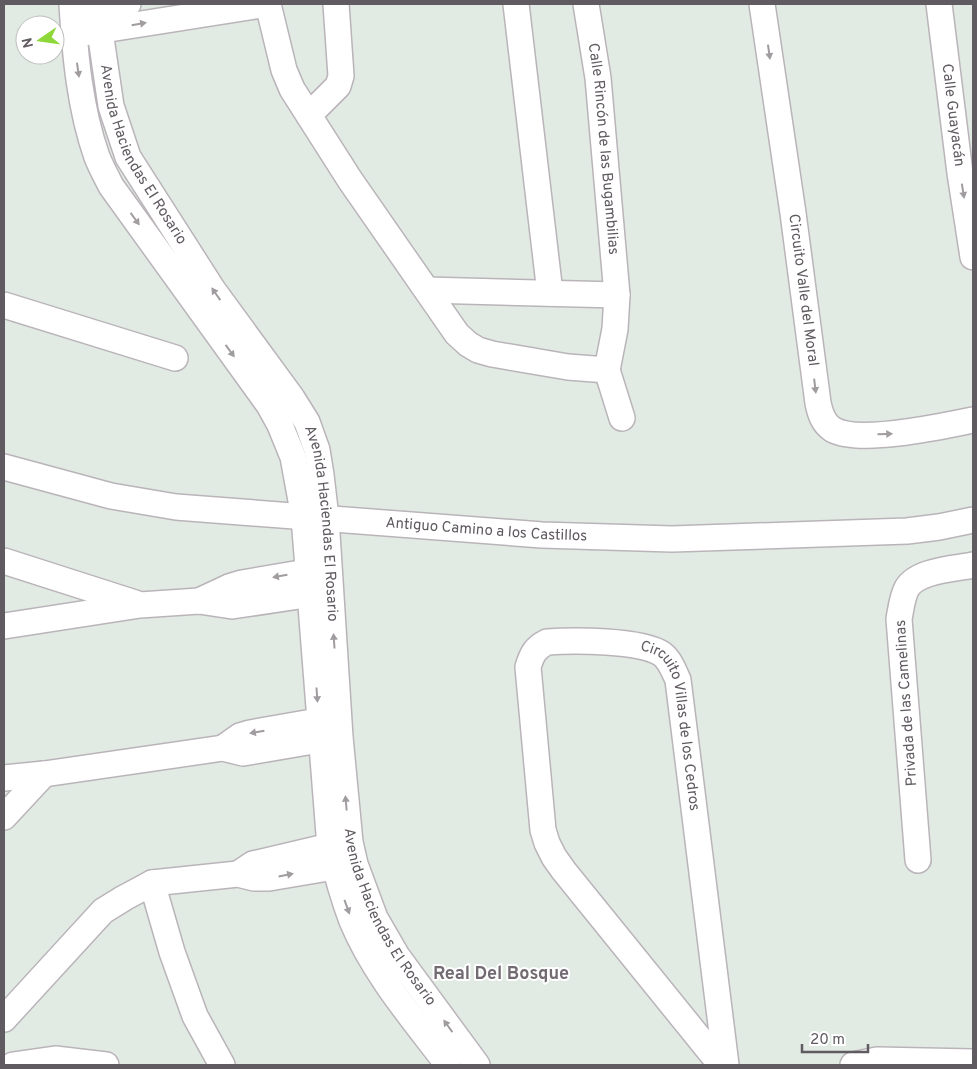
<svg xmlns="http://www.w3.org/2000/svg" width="977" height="1069" viewBox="0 0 977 1069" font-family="Overpass,sans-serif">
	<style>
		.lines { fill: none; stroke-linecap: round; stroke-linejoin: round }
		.minor-casing { stroke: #bab4ba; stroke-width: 28 }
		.minor { stroke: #fff; stroke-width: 25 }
		.oneway { fill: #a09ca0 }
		.labels { text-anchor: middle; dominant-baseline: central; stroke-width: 4; stroke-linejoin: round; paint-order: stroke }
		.street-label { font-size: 15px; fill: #605a61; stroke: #fff }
		.quarter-label { font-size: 18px; font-weight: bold; fill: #726b72; stroke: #fff }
	</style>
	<rect width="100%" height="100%" fill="#e1ebe3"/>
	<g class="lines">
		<g class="minor-casing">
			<g id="minor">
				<path d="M72,4C75,55 80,109 97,157C101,167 106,176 111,186L269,405L280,425L293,457L304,517L330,847C336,872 343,897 352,921C374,974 414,1020 448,1065"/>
				<path id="s1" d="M96,4L111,106L128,157L213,290L292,398L307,422L317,450L321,475L326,518L340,737L350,842L355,864L375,918L397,956L477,1065"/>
				<polyline points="516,4 550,293"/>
				<path id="s2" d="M586,4L598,78L617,295L615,329L607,370"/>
				<path id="s3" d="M762,4L793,213L818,403C820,413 823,423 832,429C857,445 944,426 973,420"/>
				<path id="s4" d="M939,4L960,173L973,257"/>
				<polyline points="81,12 128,4"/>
				<polyline points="84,33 268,4 284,70 292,89 350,180 457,334 468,344 478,350 492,354 568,367 607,370"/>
				<polyline points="309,115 338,86 341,76 336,4"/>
				<polyline points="427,290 617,295"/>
				<polyline points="4,305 175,358"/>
				<polyline points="607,370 622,418"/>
				<path id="s5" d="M4,467L111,496L176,507L542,535L672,539L907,531L939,527L973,520"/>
				<polyline points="4,561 135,603"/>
				<polyline points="199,601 229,587 242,583 324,569"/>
				<polyline points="4,626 140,605 199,601 232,606 326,592"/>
				<polyline points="223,748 240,736 250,733 335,718"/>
				<polyline points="4,778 44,774 223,748 243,753 337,737"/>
				<polyline points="4,817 44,774"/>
				<path d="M918,860L899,619C901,609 902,597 907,588C918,570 955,569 973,565"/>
				<polyline points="238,874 253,864 347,842"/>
				<polyline points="152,883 172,952 195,1016 222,1065"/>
				<polyline points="4,1019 103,911 124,898 152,883 238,874 254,878 269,878 352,864"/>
				<polyline points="13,1065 55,1059 106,1065"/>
				<path id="s6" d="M721,1065L564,871L554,857L547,843L543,830L528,667C532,654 535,648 547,642C573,640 641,640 662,654C670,660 674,671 678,680L726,1065"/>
				<polyline points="853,1065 877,1060 973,1062"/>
			</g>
		</g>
		<use href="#minor" class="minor"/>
	</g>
	<defs><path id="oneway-solid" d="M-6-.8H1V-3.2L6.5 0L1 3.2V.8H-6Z" transform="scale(1.25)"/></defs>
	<g class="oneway">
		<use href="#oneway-solid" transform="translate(139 24) rotate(-10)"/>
		<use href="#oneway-solid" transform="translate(769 52) rotate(82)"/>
		<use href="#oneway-solid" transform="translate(78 70) rotate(82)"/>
		<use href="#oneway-solid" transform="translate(963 191) rotate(81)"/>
		<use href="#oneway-solid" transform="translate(135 219) rotate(54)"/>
		<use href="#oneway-solid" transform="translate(216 294) rotate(-125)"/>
		<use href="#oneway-solid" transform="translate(230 351) rotate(54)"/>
		<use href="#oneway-solid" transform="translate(815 386) rotate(83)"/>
		<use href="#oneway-solid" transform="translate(885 434) rotate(-2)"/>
		<use href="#oneway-solid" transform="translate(280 576) rotate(170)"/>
		<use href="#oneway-solid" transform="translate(334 641) rotate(-94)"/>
		<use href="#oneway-solid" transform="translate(317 695) rotate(86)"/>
		<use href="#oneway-solid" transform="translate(257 732) rotate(170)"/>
		<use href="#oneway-solid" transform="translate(346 803) rotate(-95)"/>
		<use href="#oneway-solid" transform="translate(286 875) rotate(-11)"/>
		<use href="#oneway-solid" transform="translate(347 907) rotate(70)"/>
		<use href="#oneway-solid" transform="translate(448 1026) rotate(-126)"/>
	</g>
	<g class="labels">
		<g class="street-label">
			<text stroke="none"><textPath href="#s4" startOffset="112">Calle Guayacán</textPath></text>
			<text stroke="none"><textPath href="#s2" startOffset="146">Calle Rincón de las Bugambilias</textPath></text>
			<text stroke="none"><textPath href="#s1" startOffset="160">Avenida Haciendas El Rosario</textPath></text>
			<text stroke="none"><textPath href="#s3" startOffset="289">Circuito Valle del Moral</textPath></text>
			<text stroke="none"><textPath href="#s1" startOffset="580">Avenida Haciendas El Rosario</textPath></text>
			<text stroke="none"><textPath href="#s5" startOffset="488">Antiguo Camino a los Castillos</textPath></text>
			<text transform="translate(907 703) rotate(-94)">Privada de las Camelinas</text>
			<text stroke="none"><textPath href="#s6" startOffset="679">Circuito Villas de los Cedros</textPath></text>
			<text stroke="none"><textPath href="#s1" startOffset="985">Avenida Haciendas El Rosario</textPath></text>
		</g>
		<g class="quarter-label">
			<text x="501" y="974">Real Del Bosque</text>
		</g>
	</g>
	<rect width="977" height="1069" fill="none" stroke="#605a61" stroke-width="10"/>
	<g transform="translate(40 40) rotate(257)"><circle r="24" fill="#ffffff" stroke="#bfbdc0"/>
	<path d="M0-4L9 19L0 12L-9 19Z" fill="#8ed83a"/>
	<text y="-8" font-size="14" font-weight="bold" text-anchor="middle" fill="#605a61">N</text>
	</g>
	<path d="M802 1044v8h66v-8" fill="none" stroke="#605a61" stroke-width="2.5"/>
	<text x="810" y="1044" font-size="15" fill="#605a61" stroke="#ffffff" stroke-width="4" paint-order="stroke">20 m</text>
</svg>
